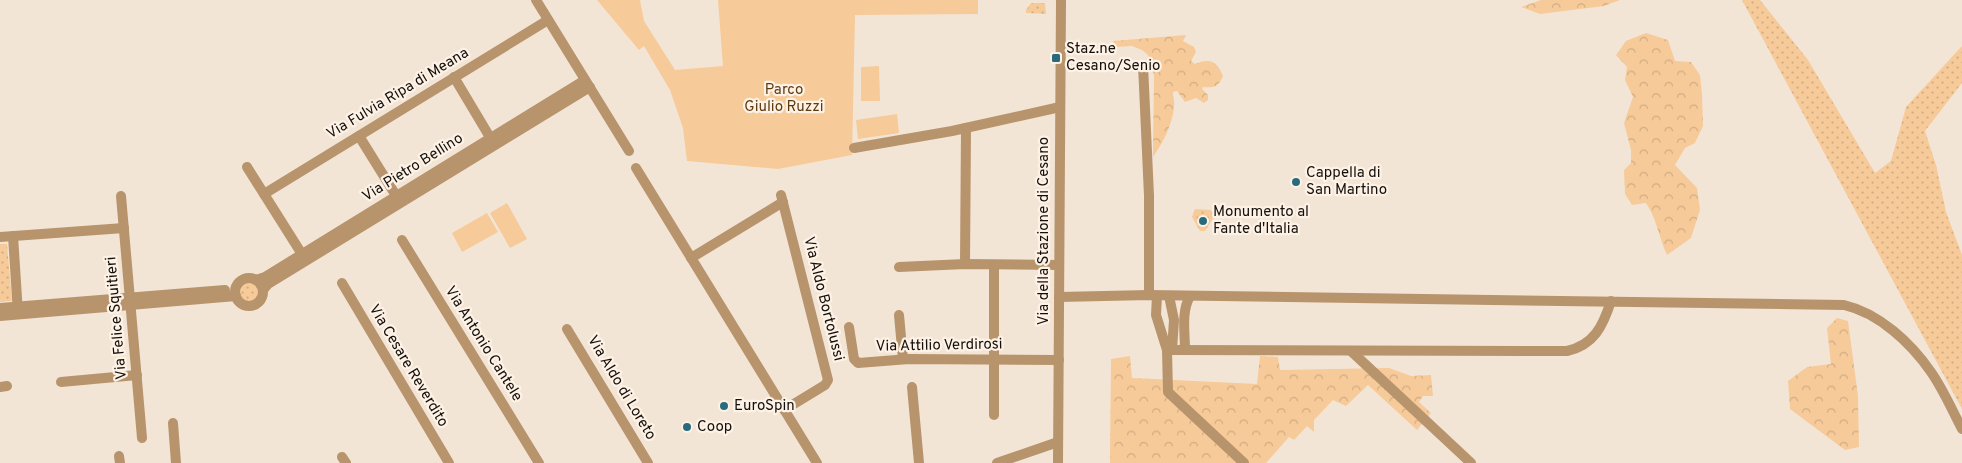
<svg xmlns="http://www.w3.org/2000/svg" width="1962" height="463" viewBox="0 0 1962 463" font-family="Overpass,sans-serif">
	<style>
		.grass { fill: url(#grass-dots) }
		.forest { fill: url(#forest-crowns) }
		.park { fill: #f6ca99 }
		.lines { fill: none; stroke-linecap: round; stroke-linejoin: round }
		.minor { stroke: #b8946d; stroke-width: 10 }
		.poi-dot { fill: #286b7d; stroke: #fef2e6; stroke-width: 2 }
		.labels { text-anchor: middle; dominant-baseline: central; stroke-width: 4.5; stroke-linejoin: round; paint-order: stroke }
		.poi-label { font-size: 15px; fill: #130f0a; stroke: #fef2e6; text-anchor: start }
		.park-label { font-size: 15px; fill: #5e3c11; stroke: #fef2e6 }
		.street-label { font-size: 15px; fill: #130f0a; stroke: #fef2e6 }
	</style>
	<defs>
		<pattern id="grass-dots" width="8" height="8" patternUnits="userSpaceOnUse" patternTransform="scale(1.25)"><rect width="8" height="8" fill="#f6ca99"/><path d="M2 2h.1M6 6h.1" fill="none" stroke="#d2ac82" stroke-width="1.8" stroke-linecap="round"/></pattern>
		<pattern id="forest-crowns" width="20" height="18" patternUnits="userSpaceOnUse" patternTransform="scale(1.25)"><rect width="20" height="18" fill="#f6ca99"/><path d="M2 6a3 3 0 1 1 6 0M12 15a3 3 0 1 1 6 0" fill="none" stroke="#d2ac82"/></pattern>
	</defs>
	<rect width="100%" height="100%" fill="#f3e5d6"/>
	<g class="grass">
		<polygon points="1742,0 1760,0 1808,60 1875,173 1891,161 1906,107 1962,46 1962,83 1925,131 1936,165 1946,212 1962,255 1962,409"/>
		<polygon points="1031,3 1045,3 1046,14 1026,13 1026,10"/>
		<polygon points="1195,209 1211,210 1214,217 1205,231 1200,231 1192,217"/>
		<polygon points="0,244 7,244 12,301 0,302"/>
		<circle cx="249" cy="292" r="10"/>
	</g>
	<g class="forest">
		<polygon points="1541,0 1620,0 1604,6 1540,14 1521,7"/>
		<path d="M1646,33L1668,40L1675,61L1691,62L1700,75L1702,94L1703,126L1695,143L1685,148L1675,165L1697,188L1700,210L1691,238L1667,255C1659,238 1657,219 1646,203L1632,205L1625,194L1624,170L1631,163V150L1624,123L1633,97L1625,80L1627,67L1616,55L1626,41Z"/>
		<path d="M1186,35L1183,41L1194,47L1196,52L1191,61L1195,64C1209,58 1217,60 1223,76C1218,87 1215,88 1203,87L1202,89L1208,95V100L1204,103L1196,98L1185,102L1177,91L1173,92C1173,97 1175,103 1174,108C1172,125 1163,143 1153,157L1154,75L1148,55L1142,50L1132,46L1116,47L1113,41Z"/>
		<polygon points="1837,318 1848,321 1858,396 1859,447 1845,450 1790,409 1788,381 1807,367 1831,364 1827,328"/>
		<polygon points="1130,356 1132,378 1257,384 1260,356 1278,357 1280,370 1389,368 1411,376 1431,375 1433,396 1423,396 1419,402 1431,413 1417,430 1368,385 1346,406 1333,400 1314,420 1314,432 1307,426 1294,440 1289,437 1266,463 1110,463 1111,359"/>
	</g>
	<g class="park">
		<polygon points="597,0 640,0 644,21 675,70 723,66 718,0 978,0 978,14 855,15 852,155 778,169 687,161 683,128 670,90 644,46 639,50"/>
		<polygon points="879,66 880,101 861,101 861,67"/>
		<polygon points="897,114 899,133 858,139 856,120"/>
		<polygon points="507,203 527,239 510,248 490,213"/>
		<polygon points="487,213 498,232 462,252 452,233"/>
	</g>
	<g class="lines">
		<g class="minor">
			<polyline points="536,0 629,151"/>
			<polyline points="1143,65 1149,196 1149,295"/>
			<polyline points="454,77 494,144"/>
			<polyline points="359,136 400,202"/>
			<polyline points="854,148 952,131 1060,107"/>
			<polyline points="247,167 305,259"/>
			<polyline points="636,168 817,463"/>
			<polyline points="264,194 548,20"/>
			<polyline points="781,195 828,380 825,385 784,410"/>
			<polyline points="121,196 142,438"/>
			<polyline points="13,236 18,313"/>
			<polyline points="0,237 124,228"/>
			<polyline points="402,240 539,463"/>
			<polyline points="691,258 783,202"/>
			<polyline points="965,264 966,128"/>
			<polyline points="899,267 965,264 1059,265"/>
			<circle cx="249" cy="292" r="14"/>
			<polyline points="256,280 265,277 585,80"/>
			<polyline points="342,283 449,463"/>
			<polyline points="263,290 268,284 590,87"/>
			<polyline points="1157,296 1156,315 1167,350 1168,392 1244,463"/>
			<polyline points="1169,296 1174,320 1172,350"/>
			<path d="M1059,297L1149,295L1844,305C1879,313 1911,343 1931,372C1943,389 1952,410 1962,429"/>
			<polyline points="0,308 225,290"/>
			<polyline points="899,315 903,359"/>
			<polyline points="0,316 236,296"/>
			<polyline points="849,327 854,359 858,363 909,359 1059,360"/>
			<polyline points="567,329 648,463"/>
			<path d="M1167,350L1567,351C1594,345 1603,326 1611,301"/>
			<path d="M1185,350C1185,332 1181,312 1190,296"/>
			<polyline points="1351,351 1471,463"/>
			<polyline points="61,382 137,375"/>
			<polyline points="0,387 7,386"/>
			<polyline points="912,387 919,463"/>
			<polyline points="994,415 994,265"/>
			<polyline points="173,423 176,463"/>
			<polyline points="119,456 120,463"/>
			<polyline points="342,457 346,463"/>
			<polyline points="997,463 1058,442"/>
			<polyline points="1058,463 1061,0"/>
		</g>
	</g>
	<g class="poi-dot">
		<rect x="1051" y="53" width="10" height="10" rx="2.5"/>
		<circle cx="1296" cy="182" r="5"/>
		<circle cx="1203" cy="221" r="5"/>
		<circle cx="724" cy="406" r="5"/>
		<circle cx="687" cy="427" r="5"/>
	</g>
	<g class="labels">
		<g class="poi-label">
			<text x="1066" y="49">Staz.ne<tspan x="1066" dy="17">Cesano/Senio</tspan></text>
			<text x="1306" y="173">Cappella di<tspan x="1306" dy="17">San Martino</tspan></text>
			<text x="1213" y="212">Monumento al<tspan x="1213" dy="17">Fante d'Italia</tspan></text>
			<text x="734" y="406">EuroSpin</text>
			<text x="697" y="427">Coop</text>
		</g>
		<g class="park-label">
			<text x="784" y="90">Parco<tspan x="784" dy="17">Giulio Ruzzi</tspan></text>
		</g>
		<g class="street-label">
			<text transform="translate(398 94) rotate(-31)">Via Fulvia Ripa di Meana</text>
			<text transform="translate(413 168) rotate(-32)">Via Pietro Bellino</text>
			<text transform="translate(1044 231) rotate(-90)">Via della Stazione di Cesano</text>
			<text transform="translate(823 299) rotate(76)">Via Aldo Bortolussi</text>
			<text transform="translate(117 318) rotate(-95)">Via Felice Squitieri</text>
			<text transform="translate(483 344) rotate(58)">Via Antonio Cantele</text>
			<text transform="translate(939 346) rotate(-1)">Via Attilio Verdirosi</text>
			<text transform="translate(408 366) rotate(59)">Via Cesare Reverdito</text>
			<text transform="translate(621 388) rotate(59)">Via Aldo di Loreto</text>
		</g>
	</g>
</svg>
